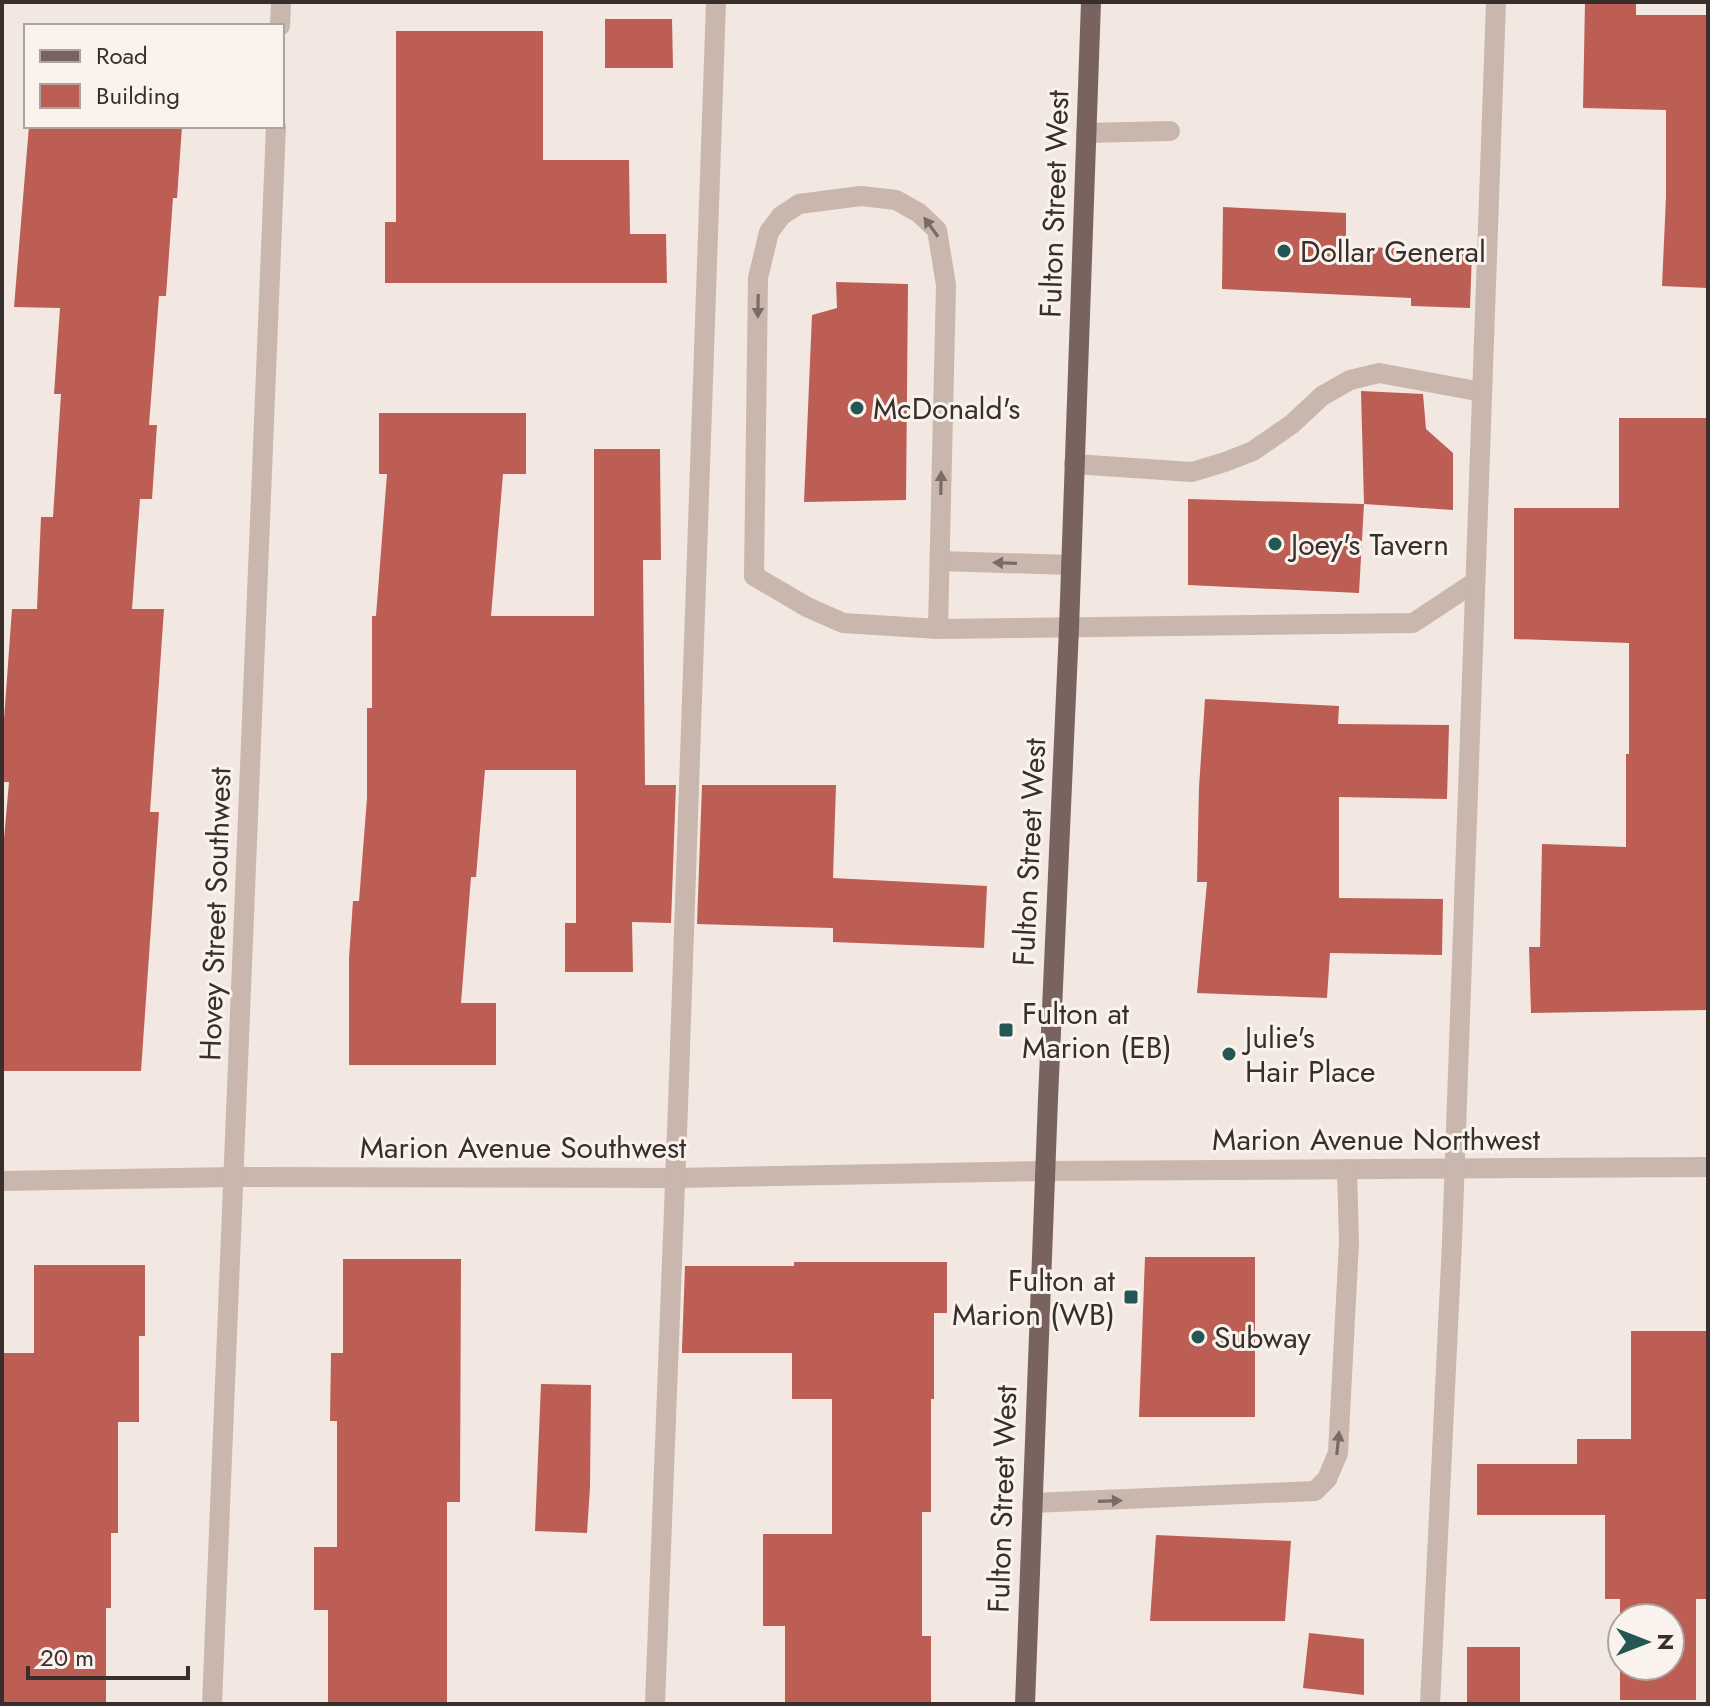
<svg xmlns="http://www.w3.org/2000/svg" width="1710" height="1706" viewBox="0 0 1710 1706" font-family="Jost,sans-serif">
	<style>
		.building { fill: #bd5e54; fill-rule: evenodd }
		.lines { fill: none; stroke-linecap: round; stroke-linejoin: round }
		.minor { stroke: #c9b6ad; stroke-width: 20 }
		.major { stroke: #79635e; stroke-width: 20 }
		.oneway { fill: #796b66 }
		.poi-dot { fill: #245753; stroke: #f9f2ed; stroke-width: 3 }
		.labels { text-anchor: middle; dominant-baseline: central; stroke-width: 6; stroke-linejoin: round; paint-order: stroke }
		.street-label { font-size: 30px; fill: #382e2b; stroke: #f9f2ed }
		.poi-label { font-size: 30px; fill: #382e2b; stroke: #f9f2ed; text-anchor: start }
	</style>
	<rect width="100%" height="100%" fill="#f2e7e1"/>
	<g class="building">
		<polygon points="1585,2 1636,2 1636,15 1708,15 1708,288 1662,286 1666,197 1666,110 1583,108"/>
		<polygon points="605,19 672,19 673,68 605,68"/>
		<polygon points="396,31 543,31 543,160 629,160 630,234 666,234 667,283 385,283 385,222 396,222"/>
		<polygon points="29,126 182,126 177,198 173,198 166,296 159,296 149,425 157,425 152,499 140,499 132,609 164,609 150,812 159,812 141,1071 2,1071 2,862 9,782 2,782 2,747 12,609 37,609 41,517 53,517 61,394 54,394 60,308 14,307"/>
		<polygon points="1223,207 1346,213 1346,246 1472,252 1470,308 1411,306 1411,298 1222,289"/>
		<polygon points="836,282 908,284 906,500 804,502 812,315 837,308"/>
		<polygon points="1361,391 1423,394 1426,429 1453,453 1453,510 1364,504"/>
		<polygon points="379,413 526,413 526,474 503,474 491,616 594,616 594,449 660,449 661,560 643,560 645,785 676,785 671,923 632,922 633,972 565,972 565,923 576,923 576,770 485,770 476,877 471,877 461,1003 496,1003 496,1065 349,1065 349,958 353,901 359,901 367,798 367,708 372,708 372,616 376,616 387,474 379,474"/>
		<polygon points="1619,418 1708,418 1708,1010 1531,1013 1529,947 1540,947 1542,844 1626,847 1626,754 1629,754 1629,643 1514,639 1514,508 1619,508"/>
		<polygon points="1188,499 1364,504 1359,593 1188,585"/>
		<polygon points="1205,699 1339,706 1338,724 1449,725 1447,799 1339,797 1339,898 1443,899 1442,955 1330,953 1327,998 1197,993 1207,882 1197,882 1199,787"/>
		<polygon points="702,785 836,785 833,878 987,886 984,948 833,942 833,928 697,924"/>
		<polygon points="1145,1257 1255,1257 1255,1417 1139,1417"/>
		<polygon points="343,1259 461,1259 460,1502 447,1502 447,1704 328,1704 328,1610 314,1610 314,1547 337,1547 337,1421 330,1421 331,1353 343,1353"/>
		<polygon points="794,1262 947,1262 947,1313 934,1313 934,1399 931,1399 931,1512 922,1512 922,1636 931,1636 931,1704 785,1704 785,1626 763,1626 763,1534 832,1534 832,1399 792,1399 792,1353 682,1353 682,1349 685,1266 794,1266"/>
		<polygon points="34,1265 145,1265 145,1336 139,1336 139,1422 118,1422 118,1533 111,1533 111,1608 106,1608 106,1704 2,1704 3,1353 34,1353"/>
		<path d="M1631,1331H1708V1599H1696V1700H1620V1599H1605V1515H1477V1464H1577V1439H1631ZM1622,1618H1670V1666H1622Z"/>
		<polygon points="541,1384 591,1385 590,1487 587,1533 535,1531"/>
		<polygon points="1156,1535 1291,1541 1285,1621 1150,1621"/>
		<polygon points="1309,1633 1364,1639 1364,1695 1303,1688"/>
		<rect x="1467" y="1647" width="53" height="57"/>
	</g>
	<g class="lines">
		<g class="minor">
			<polyline points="280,26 281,2"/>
			<polyline points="1086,133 1170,131"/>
			<polyline points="1074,464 1192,472 1225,462 1253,451 1292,424 1322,396 1350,380 1379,373 1482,392"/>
			<polyline points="940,561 1071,565"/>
			<polyline points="938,629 946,285 937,230 919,213 896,200 861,196 799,204 781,216 769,232 758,278 754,576 807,607 843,623 938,629 1413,623 1475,582"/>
			<polyline points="2,1181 235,1177 675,1178 1045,1171 1708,1167"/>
			<polyline points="1032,1503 1315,1491 1327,1479 1338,1453 1349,1242 1347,1169"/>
			<polyline points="212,1704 276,126"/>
			<polyline points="655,1704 678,1106 716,2"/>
			<polyline points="1430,1704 1452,1242 1496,2"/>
		</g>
		<polyline class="major" points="1025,1704 1048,1099 1069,628 1091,2"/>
	</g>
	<defs><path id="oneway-solid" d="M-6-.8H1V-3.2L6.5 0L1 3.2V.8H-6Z" transform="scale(2)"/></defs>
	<g class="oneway">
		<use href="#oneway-solid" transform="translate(931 227) rotate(-126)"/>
		<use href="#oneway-solid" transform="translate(758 306) rotate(91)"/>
		<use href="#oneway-solid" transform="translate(941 483) rotate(-89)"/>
		<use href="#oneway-solid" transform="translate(1005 563) rotate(-178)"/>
		<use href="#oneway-solid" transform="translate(1338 1443) rotate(-84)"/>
		<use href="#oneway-solid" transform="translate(1110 1501) rotate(-2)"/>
	</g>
	<g class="poi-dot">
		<circle cx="1284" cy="251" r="8"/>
		<circle cx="857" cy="408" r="8"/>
		<circle cx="1275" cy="544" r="8"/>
		<rect x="998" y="1022" width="16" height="16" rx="4"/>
		<circle cx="1229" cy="1054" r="8"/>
		<rect x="1123" y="1289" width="16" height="16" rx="4"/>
		<circle cx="1198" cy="1337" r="8"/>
	</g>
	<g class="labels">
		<g class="street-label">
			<text transform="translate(1054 204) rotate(-88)">Fulton Street West</text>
			<text transform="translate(1029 852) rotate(-87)">Fulton Street West</text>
			<text transform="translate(215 914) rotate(-88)">Hovey Street Southwest</text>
			<text x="1376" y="1139">Marion Avenue Northwest</text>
			<text x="523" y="1147">Marion Avenue Southwest</text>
			<text transform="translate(1002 1499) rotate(-88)">Fulton Street West</text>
		</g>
		<g class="poi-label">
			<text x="1300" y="251">Dollar General</text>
			<text x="873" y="408">McDonald's</text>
			<text x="1291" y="544">Joey's Tavern</text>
			<text x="1022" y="1013">Fulton at<tspan x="1022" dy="34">Marion (EB)</tspan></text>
			<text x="1245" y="1037">Julie's<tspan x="1245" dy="34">Hair Place</tspan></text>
			<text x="1115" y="1280" text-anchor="end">Fulton at<tspan x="1115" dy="34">Marion (WB)</tspan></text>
			<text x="1214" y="1337">Subway</text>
		</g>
	</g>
	<rect width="1710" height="1706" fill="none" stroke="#382e2b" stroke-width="8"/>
	<rect x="24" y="24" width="260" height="104" fill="#f9f2ed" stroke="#aca49f" stroke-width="2"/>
	<rect x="40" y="50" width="40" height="12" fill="#79635e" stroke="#aca49f" stroke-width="2"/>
	<text x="96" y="64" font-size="24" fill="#382e2b">Road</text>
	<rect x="40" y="84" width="40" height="24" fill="#bd5e54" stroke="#aca49f" stroke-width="2"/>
	<text x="96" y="104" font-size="24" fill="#382e2b">Building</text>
	<g transform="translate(1646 1642) rotate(90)"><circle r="38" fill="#f9f2ed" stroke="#aca49f" stroke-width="2"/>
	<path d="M0-6L14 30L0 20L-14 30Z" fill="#245753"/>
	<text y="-12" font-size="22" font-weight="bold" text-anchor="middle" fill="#382e2b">N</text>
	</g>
	<path d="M28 1666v12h160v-12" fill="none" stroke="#382e2b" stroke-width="4"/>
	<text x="40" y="1666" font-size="24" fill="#382e2b" stroke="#f9f2ed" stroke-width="6" paint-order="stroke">20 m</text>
</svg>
